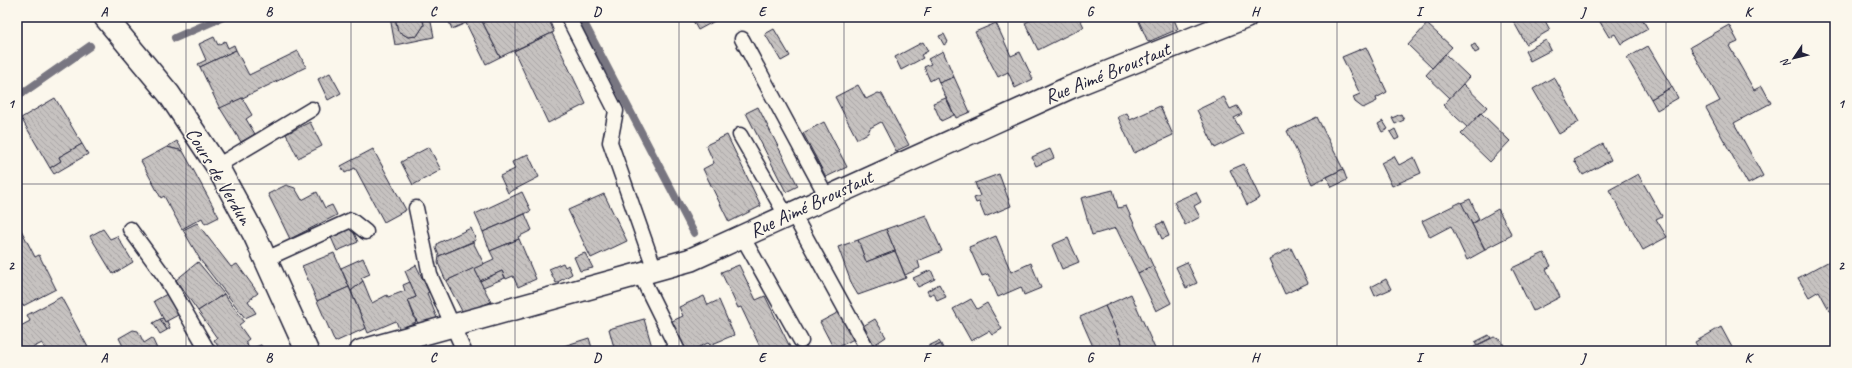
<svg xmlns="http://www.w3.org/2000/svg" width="1852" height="368" viewBox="0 0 1852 368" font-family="Caveat,sans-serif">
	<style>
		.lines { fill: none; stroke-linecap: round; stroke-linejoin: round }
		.stream { stroke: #787681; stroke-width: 8 }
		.building { fill: url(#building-back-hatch); stroke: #22223b }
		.lane-casing { stroke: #22223b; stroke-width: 17 }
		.street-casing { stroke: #22223b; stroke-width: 25 }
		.secondary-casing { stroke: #22223b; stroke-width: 25 }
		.lane { stroke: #fbf7ec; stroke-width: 14 }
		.street { stroke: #fbf7ec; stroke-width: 22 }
		.secondary { stroke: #fbf7ec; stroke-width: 22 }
		.grid { fill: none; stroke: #22223b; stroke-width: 1; stroke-opacity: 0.55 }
		.labels { text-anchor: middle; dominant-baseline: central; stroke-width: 3.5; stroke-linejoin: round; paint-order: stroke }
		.street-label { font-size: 20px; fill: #22223b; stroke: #fbf7ec }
		.neatline { fill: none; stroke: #22223b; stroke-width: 1.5 }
		.grid-label { font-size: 13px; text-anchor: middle; font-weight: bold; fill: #22223b }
	</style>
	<defs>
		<pattern id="building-back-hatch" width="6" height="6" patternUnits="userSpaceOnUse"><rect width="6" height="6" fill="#c6c2c0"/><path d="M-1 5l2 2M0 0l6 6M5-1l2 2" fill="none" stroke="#aaa6a6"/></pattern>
	</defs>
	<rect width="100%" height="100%" fill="#fbf7ec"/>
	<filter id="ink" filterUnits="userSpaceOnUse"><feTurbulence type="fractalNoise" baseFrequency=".025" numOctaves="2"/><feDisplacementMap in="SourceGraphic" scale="8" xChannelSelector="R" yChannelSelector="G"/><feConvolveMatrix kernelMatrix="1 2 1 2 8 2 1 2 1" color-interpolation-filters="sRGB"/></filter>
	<g filter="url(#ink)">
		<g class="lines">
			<g class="stream">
				<polyline points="581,17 694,233"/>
				<polyline points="175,38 223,17"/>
				<polyline points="17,97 90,46"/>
			</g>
		</g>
		<g class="building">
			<polygon points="390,17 395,17 398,31 408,37 417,36 424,25 422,17 430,17 434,37 395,45"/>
			<polygon points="395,17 422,17 424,25 417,36 408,37 398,31"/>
			<polygon points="447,17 463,17 466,23 452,29"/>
			<polygon points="463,17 480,17 500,57 486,64"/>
			<polygon points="480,17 548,17 554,32 500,57"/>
			<polygon points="691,17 722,17 698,30"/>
			<polygon points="1037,17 1079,17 1084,27 1038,50 1025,23"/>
			<polygon points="1137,17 1173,17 1178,29 1148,42"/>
			<polygon points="1511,17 1543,17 1550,30 1526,44"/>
			<polygon points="1597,17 1641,17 1648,29 1621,44 1615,34 1609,37"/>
			<polygon points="996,23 1011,56 1020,52 1033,79 1015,88 1008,72 998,77 975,32"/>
			<polygon points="1427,24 1452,47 1432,68 1408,45"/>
			<polygon points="1729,25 1738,42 1729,46 1754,90 1762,86 1771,103 1734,123 1763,176 1748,184 1706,108 1720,101 1690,47"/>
			<polygon points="774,29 790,56 781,61 765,34"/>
			<polygon points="552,33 586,104 548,123 514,51"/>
			<polygon points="944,34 948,42 944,45 939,36"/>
			<polygon points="214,37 218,45 225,41 228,48 234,45 236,50 200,67 198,64 206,60 199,44"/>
			<polygon points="1546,40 1551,50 1530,61 1525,51"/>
			<polygon points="923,42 928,51 921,55 923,58 901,70 895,57"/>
			<polygon points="1475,44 1479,51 1475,53 1471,46"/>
			<polygon points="1648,46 1672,87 1651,99 1627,58"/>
			<polygon points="1366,47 1387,92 1376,98 1377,101 1363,108 1355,102 1353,97 1360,94 1342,57"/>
			<polygon points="236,50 249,75 298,51 306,67 220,109 200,67"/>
			<polygon points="943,51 954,77 939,83 937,77 930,81 924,67 931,64 928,59"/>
			<polygon points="1445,54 1469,77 1450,98 1426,75"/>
			<polygon points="330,73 341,93 328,100 318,79"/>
			<polygon points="954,77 970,112 956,118 939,83"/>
			<polygon points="1554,77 1579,122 1559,134 1533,89"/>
			<polygon points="1463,84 1487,107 1468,128 1443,105"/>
			<polygon points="858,85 866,99 878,93 882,94 909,145 896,151 881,122 870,128 868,133 857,139 835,97"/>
			<polygon points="1672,87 1678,98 1657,110 1651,99"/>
			<polygon points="1224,97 1230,109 1237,106 1242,114 1234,118 1243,134 1215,148 1197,110"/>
			<polygon points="55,98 82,144 59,157 61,161 50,168 21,118"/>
			<polygon points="242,98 252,115 246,119 255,134 241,142 220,108"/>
			<polygon points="946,98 954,115 941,121 933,103"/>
			<polygon points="1160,106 1173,135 1134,153 1118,117 1127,113 1130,120"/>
			<polygon points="758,107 798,186 786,192 746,113"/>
			<polygon points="1481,113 1510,141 1490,162 1461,134"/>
			<polygon points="1401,114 1404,120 1395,124 1392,118"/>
			<polygon points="1317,117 1343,169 1312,184 1287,131"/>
			<polygon points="1383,121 1388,129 1382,132 1378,124"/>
			<polygon points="310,122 322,146 298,158 286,134"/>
			<polygon points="824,122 847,167 826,177 803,133"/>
			<polygon points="1395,129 1399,138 1395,140 1390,132"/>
			<polygon points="727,135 761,206 729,222 703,169 714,163 706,145"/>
			<polygon points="177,141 183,151 167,147"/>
			<polygon points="82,144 88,154 54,174 50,168 61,161 59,157"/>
			<polygon points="1603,144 1611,160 1583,175 1574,160"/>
			<polygon points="167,147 183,151 219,217 205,224 202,218 182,229 164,196 161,198 141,161"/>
			<polygon points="429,147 441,170 413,185 401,162"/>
			<polygon points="373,149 406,210 384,222 355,168 345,173 341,166"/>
			<polygon points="1050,149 1054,158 1036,166 1032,157"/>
			<polygon points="528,154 539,177 508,193 500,176 515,169 512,162"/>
			<polygon points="1394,156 1399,165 1414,157 1421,173 1392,186 1381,163"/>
			<polygon points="1244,164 1260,198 1247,205 1230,170"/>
			<polygon points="1343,169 1347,180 1332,187 1327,177"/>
			<polygon points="999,174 1011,206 985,217 979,202 976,203 974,198 980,196 975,183"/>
			<polygon points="1638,174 1662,216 1656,219 1667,237 1643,250 1609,190"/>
			<polygon points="286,185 295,188 302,200 317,192 325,208 332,205 337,215 290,239 268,194"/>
			<polygon points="1113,190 1118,208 1126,206 1153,266 1138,273 1116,228 1092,235 1081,198"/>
			<polygon points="522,192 531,211 483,232 475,214"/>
			<polygon points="1196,192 1201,202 1194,206 1200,217 1185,225 1174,202"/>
			<polygon points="604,194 627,241 591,258 568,210"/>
			<polygon points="1470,199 1479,219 1472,224 1461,203"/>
			<polygon points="1461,202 1485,250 1467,260 1451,226 1430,237 1422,221"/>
			<polygon points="1498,209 1512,235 1485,249 1472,224"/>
			<polygon points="525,214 532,230 518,237 519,239 490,251 483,232"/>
			<polygon points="926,215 942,251 918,261 920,268 905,275 886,229"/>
			<polygon points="17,222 35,257 39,255 56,289 23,306 19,300 17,301"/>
			<polygon points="1163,222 1169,236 1162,239 1156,225"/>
			<polygon points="197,223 231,267 237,264 258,293 248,301 256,313 245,318 201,261 183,230"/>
			<polygon points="351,226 358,242 337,251 330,235"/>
			<polygon points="471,228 476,240 439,256 436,248 438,243"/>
			<polygon points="103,229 110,239 117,236 133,262 113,274 90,236"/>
			<polygon points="886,229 895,251 866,262 858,240"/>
			<polygon points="996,236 1011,272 1031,263 1041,288 1024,295 1021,287 998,297 988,274 982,276 969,247"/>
			<polygon points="1068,238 1079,262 1062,269 1052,245"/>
			<polygon points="519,239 536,279 518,287 513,276 506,279 502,271 480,281 474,268 494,259 490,251"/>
			<polygon points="858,240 866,262 895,251 906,278 858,295 852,285 838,247"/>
			<polygon points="473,242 484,264 446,281 438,263 439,256"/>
			<polygon points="1291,248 1308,283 1285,294 1269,259"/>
			<polygon points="334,253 349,287 317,301 302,266"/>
			<polygon points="585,253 593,268 580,271 574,257"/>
			<polygon points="1544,253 1551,266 1546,269 1560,297 1533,311 1512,268"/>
			<polygon points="363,258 370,274 361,278 363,281 351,291 341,268"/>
			<polygon points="1835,258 1835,318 1834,319 1819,291 1809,297 1798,278"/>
			<polygon points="198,262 224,294 198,311 176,280"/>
			<polygon points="1187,262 1197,283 1186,288 1176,267"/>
			<polygon points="563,263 565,267 568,265 572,274 556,283 549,269"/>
			<polygon points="416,265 429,292 427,293 437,318 418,324 408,300 416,297 405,271"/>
			<polygon points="739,265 756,300 765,296 791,349 787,351 762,351 741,307 738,308 721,272"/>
			<polygon points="1153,266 1171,303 1156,311 1138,273"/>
			<polygon points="474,268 491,302 463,313 446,281"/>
			<polygon points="931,270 935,279 918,287 913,278"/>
			<polygon points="502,271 505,278 483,287 480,281"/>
			<polygon points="1386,279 1391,289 1375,296 1371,287"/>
			<polygon points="363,281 372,303 387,295 388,297 405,291 403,285 410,282 416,297 408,300 416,322 399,329 396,321 368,333 351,291"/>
			<polygon points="939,284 946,297 937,301 934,293 929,295 927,291"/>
			<polygon points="349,287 366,328 335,342 317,301"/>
			<polygon points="167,294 178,315 165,322 154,301"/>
			<polygon points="224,294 244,321 239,325 249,339 245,342 250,349 261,345 265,351 221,351 214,340 217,338 198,311"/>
			<polygon points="1131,294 1156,351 1125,351 1105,306"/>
			<polygon points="704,296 708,305 719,300 734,335 710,345 708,343 690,351 683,351 670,322 683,316 679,307"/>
			<polygon points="61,297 90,351 46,351 42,343 26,351 22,351 17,342 17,328 30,321 27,315"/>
			<polygon points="971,299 977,309 987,303 1002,329 992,335 989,331 971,341 953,309"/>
			<polygon points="1105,306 1125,351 1095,351 1080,317"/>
			<polygon points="839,312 854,339 834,349 820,322"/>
			<polygon points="163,318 165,322 167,321 170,328 167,330 160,319"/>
			<polygon points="160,319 167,330 160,334 153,323"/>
			<polygon points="644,319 653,350 615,351 609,329"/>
			<polygon points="875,319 886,337 874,345 863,326"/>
			<polygon points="1721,327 1734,351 1700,351 1695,342"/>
			<polygon points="133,330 138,331 144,343 152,338 158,351 115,351 123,346 119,338"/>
			<polygon points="1489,335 1491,338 1477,345 1475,342"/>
			<polygon points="1494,337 1501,340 1507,351 1472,351 1474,347"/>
			<polygon points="589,338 593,351 548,351"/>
			<polygon points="939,341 941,344 926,351 918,351"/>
			<polygon points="941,344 944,351 926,351"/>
		</g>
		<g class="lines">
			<g class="lane-casing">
				<g id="lane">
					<polyline points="568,17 616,111 610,142 655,270"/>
					<polyline points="742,39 827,197"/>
					<polyline points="740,135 786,215"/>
					<polyline points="217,166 312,109"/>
					<polyline points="416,208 430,275 464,351"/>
					<polyline points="792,212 865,345"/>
					<polyline points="130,229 165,277 208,351"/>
					<polyline points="742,236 801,341"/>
					<polyline points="266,259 351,220 366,232"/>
					<polyline points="640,274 678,351"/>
				</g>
			</g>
			<g class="street-casing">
				<polyline id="street" points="361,351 690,260 1071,87 1246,17"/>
			</g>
			<g class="secondary-casing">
				<polyline id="secondary" points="105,17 169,94 217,166 255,236 307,351"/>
			</g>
			<use href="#lane" class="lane"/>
			<use href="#street" class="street"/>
			<use href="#secondary" class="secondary"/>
		</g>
	</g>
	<path class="grid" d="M186,17V351M351,17V351M515,17V351M679,17V351M844,17V351M1008,17V351M1173,17V351M1337,17V351M1501,17V351M1666,17V351M17,184H1835"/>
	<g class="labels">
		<g class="street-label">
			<text transform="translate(1107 73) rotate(-22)">Rue Aimé Broustaut</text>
			<text transform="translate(219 176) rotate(59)">Cours de Verdun</text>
			<text transform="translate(811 204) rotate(-25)">Rue Aimé Broustaut</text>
		</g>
	</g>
	<rect width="1852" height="368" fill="none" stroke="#fbf7ec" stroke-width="44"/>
	<g transform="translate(1794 58) rotate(235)" stroke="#fbf7ec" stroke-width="3" paint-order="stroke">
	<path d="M0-3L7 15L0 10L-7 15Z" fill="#22223b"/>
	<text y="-6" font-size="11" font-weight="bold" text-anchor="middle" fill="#22223b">N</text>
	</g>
	<rect x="22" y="22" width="1808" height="324" class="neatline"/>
	<g class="grid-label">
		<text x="104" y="16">A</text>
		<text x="269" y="16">B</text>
		<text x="433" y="16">C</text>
		<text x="597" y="16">D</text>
		<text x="762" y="16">E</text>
		<text x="926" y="16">F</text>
		<text x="1090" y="16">G</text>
		<text x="1255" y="16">H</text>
		<text x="1419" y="16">I</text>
		<text x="1583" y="16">J</text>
		<text x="1748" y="16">K</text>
		<text x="11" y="108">1</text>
		<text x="1841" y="108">1</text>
		<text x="11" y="270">2</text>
		<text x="1841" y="270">2</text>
		<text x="104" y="362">A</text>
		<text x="269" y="362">B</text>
		<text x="433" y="362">C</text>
		<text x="597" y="362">D</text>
		<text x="762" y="362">E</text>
		<text x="926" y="362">F</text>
		<text x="1090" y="362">G</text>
		<text x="1255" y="362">H</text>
		<text x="1419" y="362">I</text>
		<text x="1583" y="362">J</text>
		<text x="1748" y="362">K</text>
	</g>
</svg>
